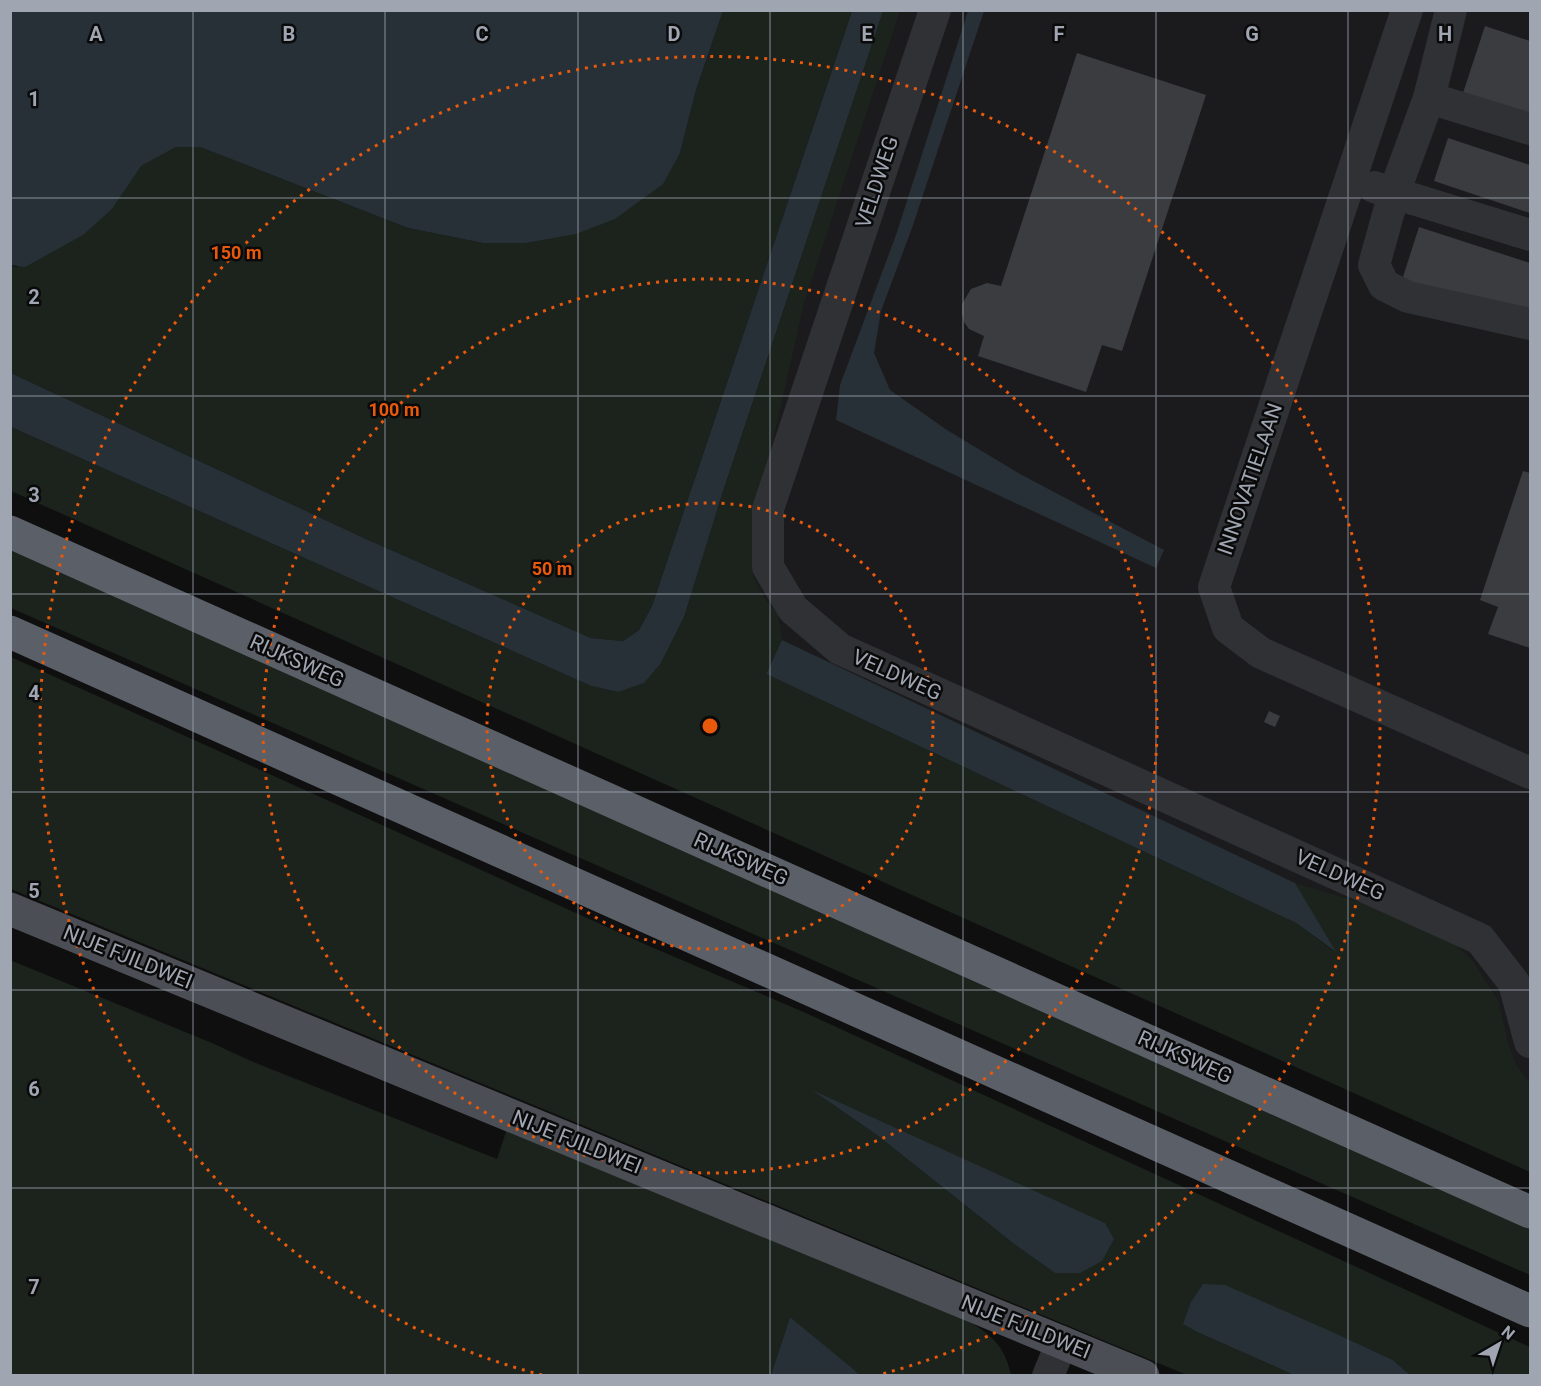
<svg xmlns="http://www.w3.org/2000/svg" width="1541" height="1386" viewBox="0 0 1541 1386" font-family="Roboto,sans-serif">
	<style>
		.built { fill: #1b1b1d }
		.green { fill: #1b231c; fill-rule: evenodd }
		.water { fill: #273036 }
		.building { fill: #3b3c40 }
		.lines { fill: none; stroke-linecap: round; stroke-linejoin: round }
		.minor { stroke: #303135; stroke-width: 32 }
		.major { stroke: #4c4e55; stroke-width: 33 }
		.highway { stroke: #5b5f67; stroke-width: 33 }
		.grid { fill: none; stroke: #9fa6b2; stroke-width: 1.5; stroke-opacity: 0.55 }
		.ring { fill: none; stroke: #e8590c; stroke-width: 3; stroke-dasharray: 3 6 }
		.labels { text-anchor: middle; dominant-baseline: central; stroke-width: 5; stroke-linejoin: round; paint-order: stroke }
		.street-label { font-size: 21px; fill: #9fa6b2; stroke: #0a0a0b }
		.grid-label { font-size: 20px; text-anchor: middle; font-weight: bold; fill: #9fa6b2; stroke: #0a0a0b; stroke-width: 5; stroke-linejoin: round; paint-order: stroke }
		.centre { fill: #e8590c; stroke: #0a0a0b; stroke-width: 3 }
		.ring-label { font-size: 18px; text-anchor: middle; font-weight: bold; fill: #e8590c; stroke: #0a0a0b; stroke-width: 5; stroke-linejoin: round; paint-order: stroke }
	</style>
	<rect width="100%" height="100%" fill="#0f0f10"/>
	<polygon class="built" points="869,11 1530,11 1530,1137 1293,905 668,608"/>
	<g class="green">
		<polygon points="723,11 852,11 652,606 639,630 623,641 591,638 366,539 11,373 11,265 16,267 112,209 140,166 176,147 200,147 408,228 483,243 680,153 696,90"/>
		<polygon points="883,11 900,11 804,303 757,512 753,576 765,599 778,614 782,640 766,674 1296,923 1334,951 1295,883 1414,918 1450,939 1474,963 1499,1002 1508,1043 1517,1066 1530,1083 1530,1172 11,491 11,427 591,686 618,692 661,663 684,617 723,491"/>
		<polygon points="10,545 1530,1222 1530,1275 11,608"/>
		<path d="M11,657L649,946L806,1013L1530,1347V1375H1410L1393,1360L1337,1334L1184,1324L1197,1332L1294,1375H1187L11,889ZM816,1093L1080,1273H1055L1014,1244L877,1135Z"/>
		<path d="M10,960L212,1043L251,1061L497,1159L507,1129L957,1315C986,1331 1004,1341 1011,1375H859L790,1317L771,1375H11Z"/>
	</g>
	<g class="water">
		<polygon points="11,10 723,10 723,11 696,90 680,153 663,184 615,219 576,234 525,243 483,243 408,228 200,147 176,147 141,166 112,209 83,235 25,267 11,265"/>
		<polygon points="852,11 883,11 723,491 684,617 661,663 644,683 618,692 591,686 11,427 11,373 366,539 591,638 623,641 639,630 652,606"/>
		<polygon points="968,11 984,11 912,228 881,311 874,353 890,390 947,430 1020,474 1164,550 1156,568 836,420 840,385 896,235"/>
		<polygon points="782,640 1295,883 1336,952 1296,923 766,674"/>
		<polygon points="812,1090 1105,1223 1114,1239 1102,1261 1080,1273 1055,1273 1014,1244 877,1135"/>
		<polygon points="1203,1284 1225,1285 1337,1334 1393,1360 1410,1375 1294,1375 1197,1332 1183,1324 1191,1302"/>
		<polygon points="790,1317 853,1369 859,1375 771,1375"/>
	</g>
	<g class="building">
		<polygon points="1485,26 1530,41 1530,119 1462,96"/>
		<polygon points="1077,53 1206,95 1122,351 1102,345 1086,392 978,356 984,336 969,329 964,322 962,313 962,304 971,289 987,283 1001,286"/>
		<polygon points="1448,138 1530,165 1530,213 1434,181"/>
		<polygon points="1419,227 1530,263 1530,313 1402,280"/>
		<polygon points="1523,471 1530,473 1530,648 1488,634 1498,607 1480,600"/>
		<polygon points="1269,711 1280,716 1275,727 1264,722"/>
	</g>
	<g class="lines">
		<g class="minor">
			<polyline points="935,10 768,509 768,567 793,609 840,649 1480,939 1514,983 1530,1042"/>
			<polyline points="1407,10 1214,587 1228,628 1261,653 1530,773"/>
			<polyline points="1451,10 1429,98 1530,129"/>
			<polyline points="1429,98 1394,193 1374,265 1384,285 1408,297 1530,324"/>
			<polyline points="1374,187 1530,235"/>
			<polyline points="1048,1376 1062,1342"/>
		</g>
		<polyline class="major" points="10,909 1143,1376"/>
		<g class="highway">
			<polyline points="10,532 1530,1212"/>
			<polyline points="10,632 1530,1311"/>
		</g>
	</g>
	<path class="grid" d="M193,10V1376M385,10V1376M578,10V1376M770,10V1376M963,10V1376M1156,10V1376M1348,10V1376M10,198H1530M10,396H1530M10,594H1530M10,792H1530M10,990H1530M10,1188H1530"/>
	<g class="ring">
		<circle cx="710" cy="726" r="223"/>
		<circle cx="710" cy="726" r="447"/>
		<path d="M542 1375A670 670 0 1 1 878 1375"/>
	</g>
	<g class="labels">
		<g class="street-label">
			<text transform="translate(877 182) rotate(-72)">VELDWEG</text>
			<text transform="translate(1250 479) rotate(-71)">INNOVATIELAAN</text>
			<text transform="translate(297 661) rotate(24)">RIJKSWEG</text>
			<text transform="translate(897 675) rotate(24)">VELDWEG</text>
			<text transform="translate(741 859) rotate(24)">RIJKSWEG</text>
			<text transform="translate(1340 875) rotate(24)">VELDWEG</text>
			<text transform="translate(128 957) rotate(22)">NIJE FJILDWEI</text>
			<text transform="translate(1185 1057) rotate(24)">RIJKSWEG</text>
			<text transform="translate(577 1142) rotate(22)">NIJE FJILDWEI</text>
			<text transform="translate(1026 1327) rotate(22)">NIJE FJILDWEI</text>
		</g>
	</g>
	<g class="grid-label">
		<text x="96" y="41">A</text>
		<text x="289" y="41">B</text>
		<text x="482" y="41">C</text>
		<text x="674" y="41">D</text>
		<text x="867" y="41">E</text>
		<text x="1059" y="41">F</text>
		<text x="1252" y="41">G</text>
		<text x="1445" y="41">H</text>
		<text x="34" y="106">1</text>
		<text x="34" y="304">2</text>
		<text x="34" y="502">3</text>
		<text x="34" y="700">4</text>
		<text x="34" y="898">5</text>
		<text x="34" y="1096">6</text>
		<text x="34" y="1294">7</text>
	</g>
	<circle cx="710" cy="726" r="9" class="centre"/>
	<g class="ring-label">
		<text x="236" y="259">150 m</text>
		<text x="394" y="416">100 m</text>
		<text x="552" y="575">50 m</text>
	</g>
	<rect width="1541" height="1386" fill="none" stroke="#9fa6b2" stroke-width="24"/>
	<g transform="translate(1499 1344) rotate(39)" stroke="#0a0a0b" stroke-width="4.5" paint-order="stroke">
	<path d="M0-4.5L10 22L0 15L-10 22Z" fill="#9fa6b2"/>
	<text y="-9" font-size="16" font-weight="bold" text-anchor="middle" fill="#9fa6b2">N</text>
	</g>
</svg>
